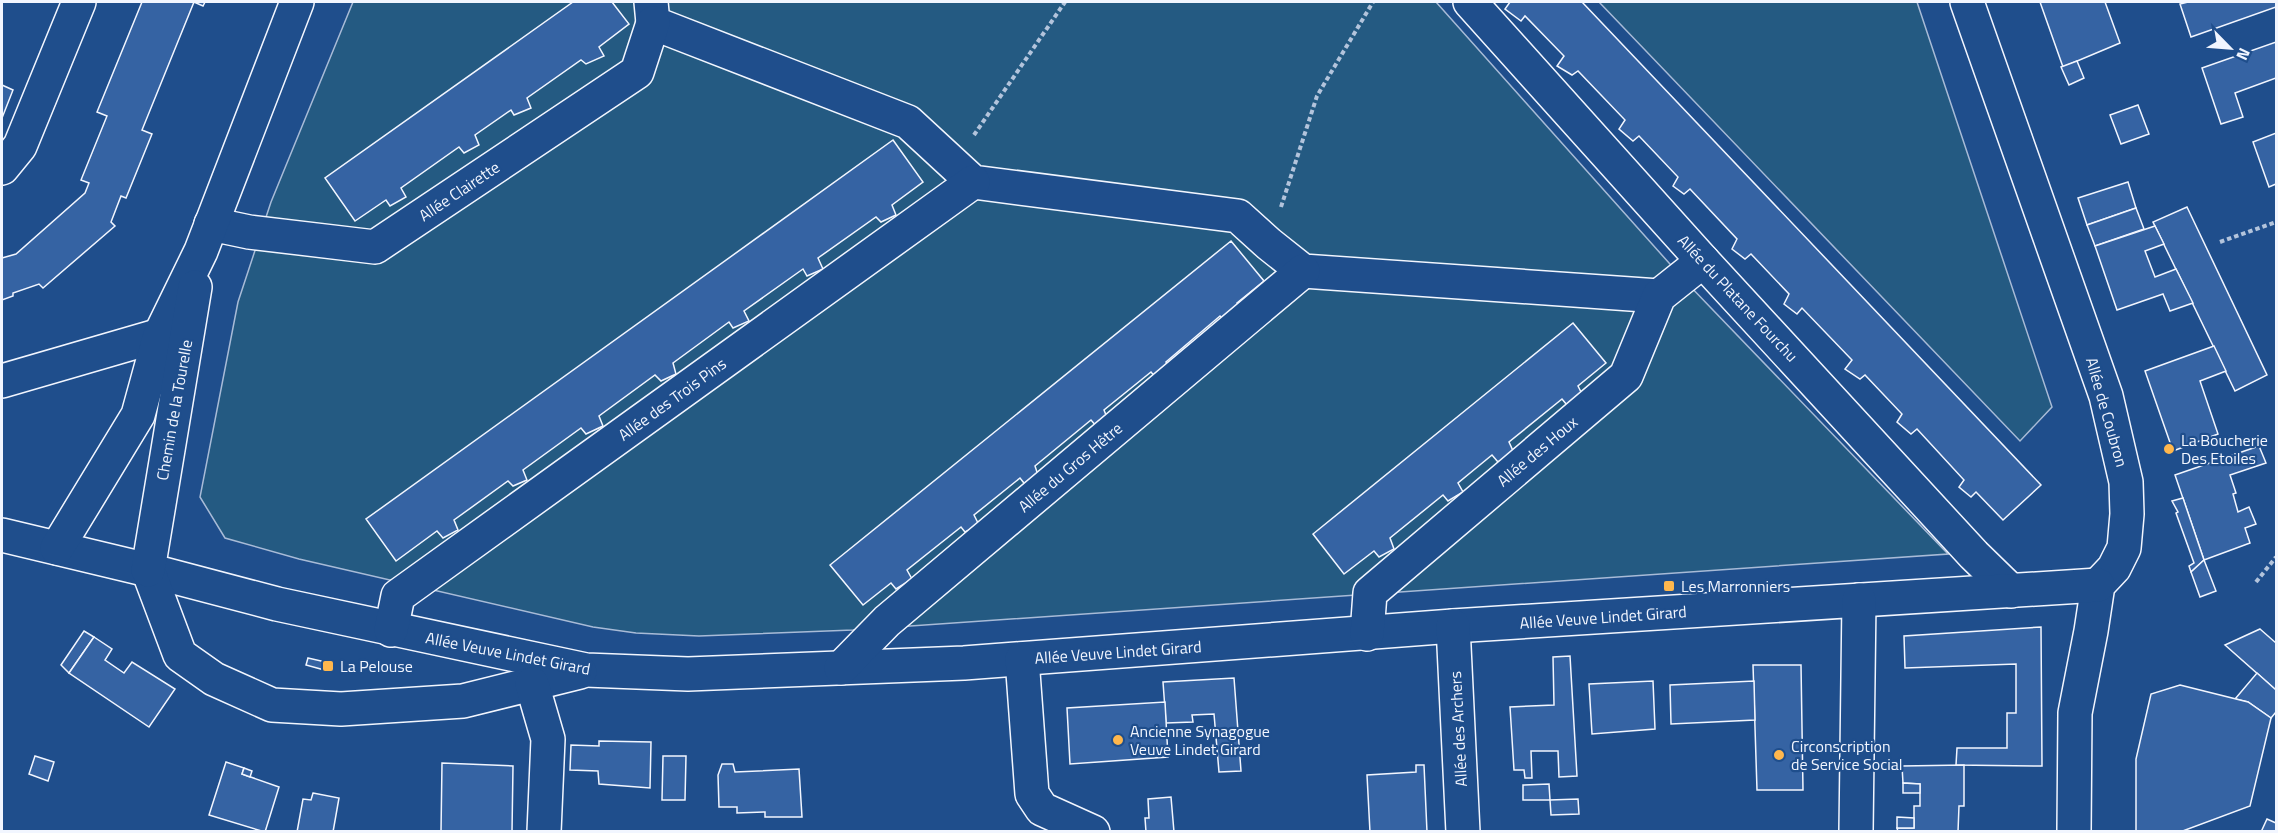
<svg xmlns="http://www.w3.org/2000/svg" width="2278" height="833" viewBox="0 0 2278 833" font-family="'Titillium Web',sans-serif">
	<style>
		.green { fill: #245a82; stroke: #a8bbd7; stroke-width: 1.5 }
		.building { fill: #3563a3; stroke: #f2f6ff; stroke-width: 1.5 }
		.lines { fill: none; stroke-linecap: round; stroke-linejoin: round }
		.minor-casing { stroke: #f2f6ff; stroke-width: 36 }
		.path { stroke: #b3c4dc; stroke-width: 4; stroke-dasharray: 4.5 3; stroke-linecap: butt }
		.minor { stroke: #1f4e8c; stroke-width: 33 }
		.poi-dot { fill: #ffb74d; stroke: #1f4e8c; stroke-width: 2 }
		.labels { text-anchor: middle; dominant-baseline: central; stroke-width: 4.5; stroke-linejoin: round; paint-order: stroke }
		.street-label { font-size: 16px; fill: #f2f6ff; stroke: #1f4e8c }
		.poi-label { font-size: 16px; fill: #f2f6ff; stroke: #1f4e8c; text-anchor: start }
	</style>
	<rect width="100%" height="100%" fill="#1f4e8c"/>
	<g class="green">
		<polygon points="353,2 1436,2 1686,282 1948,554 853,630 699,636 636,633 593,627 299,559 225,538 200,497 238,302 271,202"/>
		<polygon points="1599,2 1917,2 2052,407 2020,441"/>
	</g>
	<g class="building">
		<polygon points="142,2 205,2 203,6 194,2 142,130 152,134 126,198 121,196 111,222 115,226 43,288 39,284 13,293 13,296 2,300 2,255 2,258 16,254 85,193 89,183 81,180 107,116 97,112"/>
		<polygon points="573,2 612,2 629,24 599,47 604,56 586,64 581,60 527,98 531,108 514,115 511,110 475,135 479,145 464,153 459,147 401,188 406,197 390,206 386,200 355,221 325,178"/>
		<polygon points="1510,2 1582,2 2041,485 2003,520 1976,492 1971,497 1959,487 1964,480 1917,429 1911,434 1897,422 1902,414 1865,375 1860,379 1845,369 1852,360 1802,308 1797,314 1784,304 1789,294 1751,254 1745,259 1732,249 1737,239 1690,189 1684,194 1673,186 1678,177 1639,136 1633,141 1619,129 1625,120 1578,71 1572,75 1557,66 1564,56 1525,16 1521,21 1505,9"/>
		<polygon points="2040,2 2105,2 2120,43 2063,67"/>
		<polygon points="2188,2 2276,2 2276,7 2191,37 2180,4"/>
		<polygon points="2276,42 2276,78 2235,93 2243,117 2221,124 2202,68"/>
		<polygon points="2077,61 2084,78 2069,85 2061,67"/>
		<polygon points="2,85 13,90 2,118"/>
		<polygon points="2138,105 2149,134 2121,144 2110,115"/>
		<polygon points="2276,133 2276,184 2269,187 2253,142"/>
		<polygon points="893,140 923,182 892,205 896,215 881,222 876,217 818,258 823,269 807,276 803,269 744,311 749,321 733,328 729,322 673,363 676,374 661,381 655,375 599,416 603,426 586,434 581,428 523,470 527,480 513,486 508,481 454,520 458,530 443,538 437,531 396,561 366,519"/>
		<polygon points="2128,182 2136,208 2087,225 2078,198"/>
		<polygon points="2187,207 2267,375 2235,391 2153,222"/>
		<polygon points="2136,208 2144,229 2095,246 2087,225"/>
		<polygon points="2155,226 2164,244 2145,251 2155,277 2176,269 2193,303 2170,311 2163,294 2117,310 2095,246"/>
		<polygon points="1231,241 1264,281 1237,303 1241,313 1225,322 1220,316 1166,362 1170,372 1156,378 1151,372 1104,410 1108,420 1097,427 1091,420 1035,466 1039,478 1024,483 1020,478 974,515 979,525 965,532 961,527 907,570 912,579 896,589 891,583 863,605 830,565"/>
		<polygon points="1573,323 1606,363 1578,386 1583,396 1567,405 1562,399 1509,442 1514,453 1498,462 1492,455 1458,483 1463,492 1448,501 1443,495 1390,538 1394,549 1379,557 1374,551 1344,574 1313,534"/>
		<polygon points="2214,346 2226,371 2200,381 2218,434 2173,451 2145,371"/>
		<polygon points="2259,446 2266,463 2230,475 2236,493 2233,494 2238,512 2249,507 2256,524 2245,528 2250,543 2204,560 2175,475"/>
		<polygon points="2183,498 2204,560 2191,572 2189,566 2194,563 2176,513 2178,512 2172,501"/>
		<polygon points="2204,560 2216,591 2200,597 2191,572"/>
		<polygon points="2041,627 2042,766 1956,765 1957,748 2007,748 2007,713 2016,713 2016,664 1905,668 1904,636"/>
		<polygon points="2260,629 2276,643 2276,690 2225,645"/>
		<polygon points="84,631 94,637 69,673 61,665"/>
		<polygon points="94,637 112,649 105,660 124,673 132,662 175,689 149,727 69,673"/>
		<polygon points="1570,656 1577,776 1559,777 1558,751 1531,751 1532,778 1525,778 1524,770 1514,770 1510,707 1554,705 1553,657"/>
		<polygon points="308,658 330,663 328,671 306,665"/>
		<polygon points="1753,665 1801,665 1803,790 1757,790"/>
		<polygon points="2257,673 2276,690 2276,712 2271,718 2248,702 2235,699"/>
		<polygon points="1234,678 1241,771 1219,772 1214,714 1192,715 1193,722 1166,723 1163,682"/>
		<polygon points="1653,681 1655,729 1592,734 1589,684"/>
		<polygon points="1754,681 1755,720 1671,724 1670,685"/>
		<polygon points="2180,685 2248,702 2271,718 2250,806 2180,832 2136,832 2136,759 2151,694"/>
		<polygon points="1165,702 1168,757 1070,764 1067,708"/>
		<polygon points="599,741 651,742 650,788 599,784 598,771 570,770 571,745 599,746"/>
		<polygon points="35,756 54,762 48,781 29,774"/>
		<polygon points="663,756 686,756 685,800 662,800"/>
		<polygon points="226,762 244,768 242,774 279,787 265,832 209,815"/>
		<polygon points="442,763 513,766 512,832 441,832"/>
		<polygon points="722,764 733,764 735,772 799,769 802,817 765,817 765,812 737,813 737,807 719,807 718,775"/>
		<polygon points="1416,765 1424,765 1427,832 1370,832 1367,775 1416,772"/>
		<polygon points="1964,765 1964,806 1959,806 1958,832 1898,832 1897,828 1914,828 1914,806 1920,806 1920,784 1903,783 1902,766"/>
		<polygon points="244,768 252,771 250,777 242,774"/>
		<polygon points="1903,783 1920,784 1920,793 1903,793"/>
		<polygon points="1549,784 1550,800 1523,800 1523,785"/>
		<polygon points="313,793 339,798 333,832 297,832 303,799 311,800"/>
		<polygon points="1171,797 1174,832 1146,832 1145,818 1149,818 1148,799"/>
		<polygon points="1578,799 1579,814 1551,815 1550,800"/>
		<polygon points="1897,817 1914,818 1914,828 1897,828"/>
		<polygon points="2267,819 2276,823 2276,832 2261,832"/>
	</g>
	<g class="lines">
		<g class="minor-casing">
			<g id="minor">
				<polyline points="651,2 653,23 908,122 973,182 1238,216 1269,244 1303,271 1659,296"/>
				<polyline points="1470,2 1703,261 1974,555 2011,591"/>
				<polyline points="1967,2 2106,396 2126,482 2127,514 2124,548 2114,568 2098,585 2091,631 2075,713 2074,832"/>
				<polyline points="2,168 20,146 79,2"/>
				<polyline points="211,224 249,232 375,247 637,72 653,23"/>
				<polyline points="2,381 160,335"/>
				<polyline points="2,535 148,570 277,604 586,670 688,674 964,663 1453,626 2098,585"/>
				<polyline points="57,548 138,415 160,335 201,251 297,2"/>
				<polyline points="148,570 180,655 214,679 272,705 341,709 463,701 580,672"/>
				<polyline points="148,570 195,287"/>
				<polyline points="1453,626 1463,832"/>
				<polyline points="391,630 398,596 973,182"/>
				<polyline points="1367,634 1370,593 1626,376 1659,296 1703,261"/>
				<polyline points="1022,659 1032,794 1042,809 1093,832"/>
				<polyline points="841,668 887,621 1303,271"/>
				<polyline points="532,684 548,739 544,832"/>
				<polyline points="1856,832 1859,600"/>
			</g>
		</g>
		<g class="path">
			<polyline points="974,135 1065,2"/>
			<polyline points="1281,207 1317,96 1373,2"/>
			<polyline points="2220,242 2276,222"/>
			<polyline points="2256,582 2276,557"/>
		</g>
		<use href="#minor" class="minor"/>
	</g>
	<g class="poi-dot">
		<circle cx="2169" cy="449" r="6"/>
		<rect x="1663" y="580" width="12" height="12" rx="3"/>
		<rect x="322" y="660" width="12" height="12" rx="3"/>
		<circle cx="1118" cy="740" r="6"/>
		<circle cx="1779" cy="755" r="6"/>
	</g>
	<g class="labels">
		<g class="street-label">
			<text transform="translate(459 191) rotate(-34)">Allée Clairette</text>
			<text transform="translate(1738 298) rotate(47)">Allée du Platane Fourchu</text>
			<text transform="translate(672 399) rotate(-36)">Allée des Trois Pins</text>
			<text transform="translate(174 410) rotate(-80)">Chemin de la Tourelle</text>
			<text transform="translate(2107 412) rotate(74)">Allée de Coubron</text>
			<text transform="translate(1537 451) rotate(-40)">Allée des Houx</text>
			<text transform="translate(1070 467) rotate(-40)">Allée du Gros Hêtre</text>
			<text transform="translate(1603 617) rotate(-4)">Allée Veuve Lindet Girard</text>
			<text transform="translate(1118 652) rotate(-4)">Allée Veuve Lindet Girard</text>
			<text transform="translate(508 653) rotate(11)">Allée Veuve Lindet Girard</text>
			<text transform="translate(1458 729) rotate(-93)">Allée des Archers</text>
		</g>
		<g class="poi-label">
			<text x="2181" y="440">La Boucherie<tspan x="2181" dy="18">Des Etoiles</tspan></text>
			<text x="1681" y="586">Les Marronniers</text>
			<text x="340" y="666">La Pelouse</text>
			<text x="1130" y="731">Ancienne Synagogue<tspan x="1130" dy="18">Veuve Lindet Girard</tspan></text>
			<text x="1791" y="746">Circonscription<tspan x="1791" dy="18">de Service Social</tspan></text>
		</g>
	</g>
	<rect width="2278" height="833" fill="none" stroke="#f2f6ff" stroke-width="6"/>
	<g transform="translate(2230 48) rotate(115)" stroke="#1f4e8c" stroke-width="4.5" paint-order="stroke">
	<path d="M0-4.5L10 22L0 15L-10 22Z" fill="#f2f6ff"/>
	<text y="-9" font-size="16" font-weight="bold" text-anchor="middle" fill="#f2f6ff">N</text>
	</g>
</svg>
